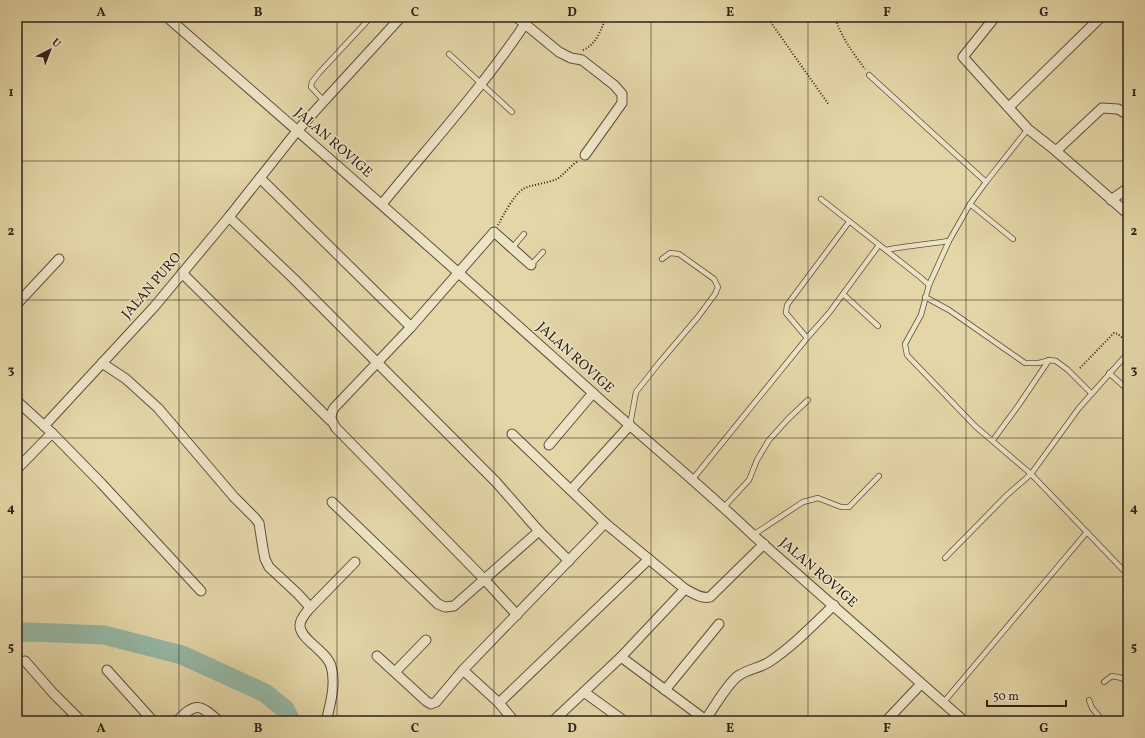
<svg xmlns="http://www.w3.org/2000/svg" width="1145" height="738" viewBox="0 0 1145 738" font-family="Vollkorn,serif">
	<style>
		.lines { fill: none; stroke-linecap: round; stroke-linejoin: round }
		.river { stroke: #95b9a5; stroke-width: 19 }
		.service-casing { stroke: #5b503c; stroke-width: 6 }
		.minor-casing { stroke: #5b503c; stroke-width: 11 }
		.path { stroke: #2d2319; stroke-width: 2; stroke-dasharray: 1 2; stroke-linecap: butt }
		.service { stroke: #ede4c6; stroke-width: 4.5 }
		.minor { stroke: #ede4c6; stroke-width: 9 }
		.grid { fill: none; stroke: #2d2319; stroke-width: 1; stroke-opacity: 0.55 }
		.labels { text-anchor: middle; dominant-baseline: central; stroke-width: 3; stroke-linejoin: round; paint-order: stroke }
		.street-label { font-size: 14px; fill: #2d2319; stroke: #ede4c6 }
		.neatline { fill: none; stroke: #2d2319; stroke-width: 1.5 }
		.grid-label { font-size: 13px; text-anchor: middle; font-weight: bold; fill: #2d2319 }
	</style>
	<rect width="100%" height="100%" fill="#e4d6a7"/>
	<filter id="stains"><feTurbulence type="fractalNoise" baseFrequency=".005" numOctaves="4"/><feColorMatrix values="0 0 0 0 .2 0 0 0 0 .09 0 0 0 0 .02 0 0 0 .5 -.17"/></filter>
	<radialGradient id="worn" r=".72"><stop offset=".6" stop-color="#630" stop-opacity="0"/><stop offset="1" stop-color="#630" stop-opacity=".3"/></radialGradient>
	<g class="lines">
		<polyline class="river" points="17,633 30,632 104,635 182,655 265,693 285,709 291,721"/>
		<g class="service-casing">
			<g id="service">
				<polyline points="449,54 512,112"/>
				<polyline points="869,75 986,182"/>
				<polyline points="324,101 311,87 312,82 319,73 371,17"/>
				<polyline points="1028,129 986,182 970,204 949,241 929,285 921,315 905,344 907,355 975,426 1031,474 1127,574"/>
				<polyline points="821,199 920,277 929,285"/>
				<polyline points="970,204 1013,239"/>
				<polyline points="512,248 524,234"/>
				<path d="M886,250C907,246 928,244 949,241"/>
				<polyline points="531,265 543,252"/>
				<polyline points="843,294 878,326"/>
				<polyline points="925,297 949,310 1025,363 1039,363 1050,360 1056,361 1068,370 1091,393"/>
				<polyline points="807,338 786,313 787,305 849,222"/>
				<polyline points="1109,373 1128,390"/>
				<polyline points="630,425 636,392 659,363 698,317 715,294 718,287 714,279 679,254 670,253 662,259"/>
				<polyline points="993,440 1018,406 1049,360"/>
				<polyline points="692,480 807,338 829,313 879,245"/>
				<polyline points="724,507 749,480 757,460 769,440 788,419 808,400"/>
				<polyline points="753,535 803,502 818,498 841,507 849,507 879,476"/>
				<polyline points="945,558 1007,495 1031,474 1079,408 1128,353"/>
				<polyline points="1104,682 1112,676 1122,678 1128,683"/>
				<polyline points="1089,700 1092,708 1103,721"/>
				<polyline points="943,703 1087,532"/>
			</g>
		</g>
		<g class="minor-casing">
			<g id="minor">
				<path d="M167,17C313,144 459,272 603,402C653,446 705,489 753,535L964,721"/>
				<polyline points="995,17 963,57 1028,129 1056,151 1128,214"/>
				<polyline points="525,24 559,52 571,58 582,60 614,85 622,94 622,103 585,155"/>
				<polyline points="1009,107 1101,17"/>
				<polyline points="1056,151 1102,108 1118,109 1128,115"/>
				<polyline points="260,178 411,327"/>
				<polyline points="1111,200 1128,188"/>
				<path d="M382,204C430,145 482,88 525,24L516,17"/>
				<polyline points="229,217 294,279 496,482 539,531 569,561"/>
				<polyline points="182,273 330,420"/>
				<polyline points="17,304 59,259"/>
				<path d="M102,363L126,379L158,408L234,497L255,518L259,523L263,549L265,559L269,567L298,594L308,605L309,609C306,613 300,619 300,625C299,639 326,650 331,666C336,683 331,701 327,718V721"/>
				<polyline points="17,401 52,433 101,483 201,591"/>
				<polyline points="44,426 154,307 229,217 297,131 324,101 401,17"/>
				<path d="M512,434L605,523L685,589C693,593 701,599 710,597L764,544"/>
				<polyline points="549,445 593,393"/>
				<polyline points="17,469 52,433"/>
				<polyline points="571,490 630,425"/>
				<polyline points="332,502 438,604 445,607 454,606 539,531"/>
				<polyline points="309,609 355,562"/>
				<path d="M517,615L484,579L336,428C331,420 329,417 334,408L411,327L494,232L531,265"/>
				<polyline points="377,656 426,701 431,704 436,702 463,670 605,523"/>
				<polyline points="621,657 707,721"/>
				<polyline points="25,661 53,693 81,721"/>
				<polyline points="107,670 153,721"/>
				<polyline points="463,670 499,703 514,721"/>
				<polyline points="395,672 426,640"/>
				<polyline points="665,690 719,624"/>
				<polyline points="584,692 624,721"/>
				<polyline points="499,703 649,559"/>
				<path d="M705,720C714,708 727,684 738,676C748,669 760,668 769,662C793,646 813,625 834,605"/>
				<path d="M177,721C196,702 199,704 219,721"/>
				<polyline points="553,721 621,657 685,589"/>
				<polyline points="886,721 921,684"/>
			</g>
		</g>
		<g class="path">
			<polyline points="767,17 829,105"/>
			<path d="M835,17C841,37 853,53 865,69"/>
			<path d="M583,50C596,45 601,30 606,17"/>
			<path d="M498,225C504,214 513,196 523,189C529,185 548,183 557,179C565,174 570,166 578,161"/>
			<polyline points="1080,368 1114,333 1118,334 1128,343"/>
		</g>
		<use href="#service" class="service"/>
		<use href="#minor" class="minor"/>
	</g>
	<path class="grid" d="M179,17V721M337,17V721M494,17V721M651,17V721M808,17V721M966,17V721M17,161H1128M17,300H1128M17,438H1128M17,577H1128"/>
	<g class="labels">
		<g class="street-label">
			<text transform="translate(333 143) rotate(41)">JALAN ROVIGE</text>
			<text transform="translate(152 286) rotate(-49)">JALAN PURO</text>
			<text transform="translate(575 358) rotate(42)">JALAN ROVIGE</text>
			<text transform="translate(818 573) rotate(41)">JALAN ROVIGE</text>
		</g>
	</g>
	<rect width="1145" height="738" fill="none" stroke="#e4d6a7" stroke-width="44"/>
	<g transform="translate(50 50) rotate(42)" stroke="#ede4c6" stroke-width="3" paint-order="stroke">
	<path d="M0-3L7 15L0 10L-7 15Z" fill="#2d2319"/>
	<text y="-6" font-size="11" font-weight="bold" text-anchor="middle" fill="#2d2319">U</text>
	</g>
	<path d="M987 700v6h79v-6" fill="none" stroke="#2d2319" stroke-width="2"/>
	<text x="993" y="700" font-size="12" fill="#2d2319" stroke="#ede4c6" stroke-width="3" paint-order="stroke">50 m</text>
	<rect x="22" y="22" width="1101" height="694" class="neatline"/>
	<g class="grid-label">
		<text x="101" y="16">A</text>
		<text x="258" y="16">B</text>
		<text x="415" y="16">C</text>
		<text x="572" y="16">D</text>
		<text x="730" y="16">E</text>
		<text x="887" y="16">F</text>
		<text x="1044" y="16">G</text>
		<text x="11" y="96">1</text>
		<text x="1134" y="96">1</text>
		<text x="11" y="235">2</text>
		<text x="1134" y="235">2</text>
		<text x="11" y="374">3</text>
		<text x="1134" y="374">3</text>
		<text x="11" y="512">4</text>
		<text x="1134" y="512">4</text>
		<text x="11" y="651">5</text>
		<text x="1134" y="651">5</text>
		<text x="101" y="732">A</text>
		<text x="258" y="732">B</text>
		<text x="415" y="732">C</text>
		<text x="572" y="732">D</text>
		<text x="730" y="732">E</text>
		<text x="887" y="732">F</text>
		<text x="1044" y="732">G</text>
	</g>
	<rect width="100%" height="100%" filter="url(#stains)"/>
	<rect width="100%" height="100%" fill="url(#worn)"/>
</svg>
